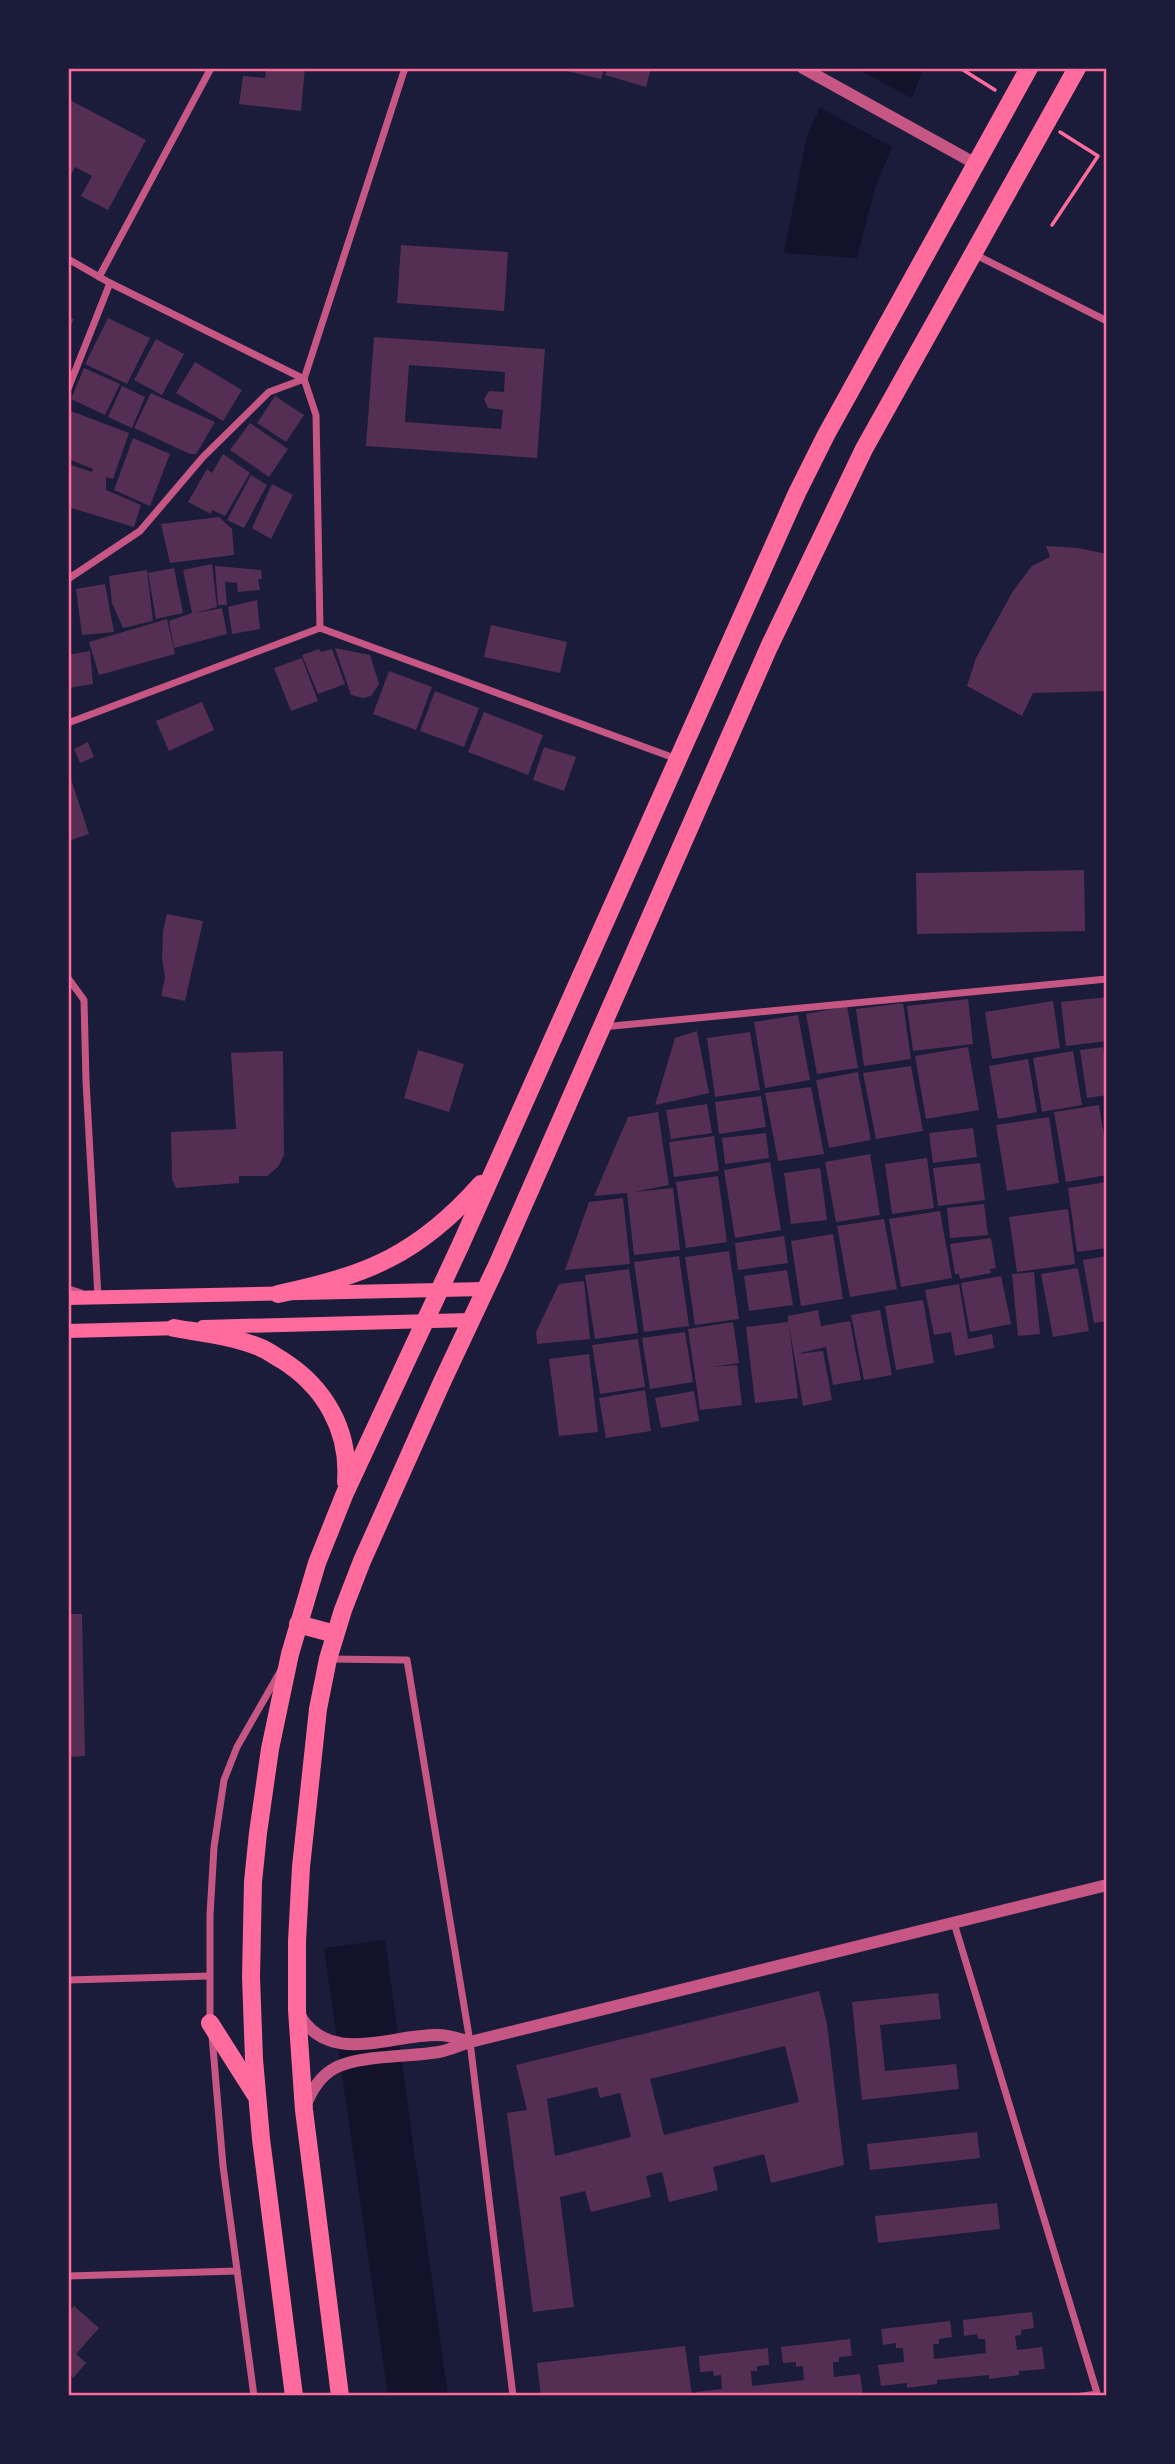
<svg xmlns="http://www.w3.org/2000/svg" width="1175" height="2464" viewBox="0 0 1175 2464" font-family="Manrope,sans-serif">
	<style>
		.water { fill: #12122b }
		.pier { fill: #1b1b3a }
		.building { fill: #542f53; fill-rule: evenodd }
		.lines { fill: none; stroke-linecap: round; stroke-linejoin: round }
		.path { stroke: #ff6b9d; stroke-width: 3.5 }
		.service { stroke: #c65784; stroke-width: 5 }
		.minor { stroke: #c65784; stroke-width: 7 }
		.tertiary { stroke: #c65784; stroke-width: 12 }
		.secondary { stroke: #ff6b9d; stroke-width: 14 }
		.primary { stroke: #ff6b9d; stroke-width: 18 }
		.neatline { fill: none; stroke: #ff6b9d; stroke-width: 2.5 }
	</style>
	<rect width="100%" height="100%" fill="#1b1b3a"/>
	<g class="water">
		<polygon points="838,68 924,68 875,188 857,258 784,253 807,136"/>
		<polygon points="385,1940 448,2396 388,2396 324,1948"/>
	</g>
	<polygon class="pier" points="834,68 856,68 915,100 894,148 817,106"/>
	<g class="building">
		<polygon points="266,68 305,68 301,111 239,104 243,76 265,78"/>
		<polygon points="568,68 604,68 601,79 567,71"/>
		<polygon points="607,68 651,68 646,87 605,75"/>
		<polygon points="68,99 146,140 108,210 81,196 92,176 75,167 68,180"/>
		<polygon points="401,245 508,252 504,311 397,303"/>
		<polygon points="68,316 74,319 68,330"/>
		<polygon points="108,318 150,338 127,384 85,364"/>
		<path d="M374,337L545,349L537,458L366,446ZM409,365L505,372L504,392L489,391L484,399L488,408L503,410L501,429L405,422Z"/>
		<polygon points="156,339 184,354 162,395 134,380"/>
		<polygon points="195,362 242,390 223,421 176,393"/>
		<polygon points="84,368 120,384 105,415 71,399"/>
		<polygon points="122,386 145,397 132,428 108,417"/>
		<polygon points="151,393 215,422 196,454 190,454 134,428"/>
		<polygon points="275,396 304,415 286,442 257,423"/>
		<polygon points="71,411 129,433 113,479 106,477 106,490 141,505 134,527 68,507 68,464 92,472 93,469 68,459 68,418"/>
		<polygon points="250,423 288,449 269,477 230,450"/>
		<polygon points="133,438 170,454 150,506 114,490"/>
		<polygon points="223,454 250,473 225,516 212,510 211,514 188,502 207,469 212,473"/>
		<polygon points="251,475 267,485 244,528 227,520"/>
		<polygon points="272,484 293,495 271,539 252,528"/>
		<polygon points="219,517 232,529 234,555 170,563 161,524"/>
		<polygon points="1046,546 1078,548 1107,554 1107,691 1033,693 1022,716 967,686 976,658 1013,591 1032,566 1050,557"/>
		<polygon points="212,564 217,607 195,613 222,608 227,634 174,648 169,621 192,613 183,570"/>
		<polygon points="215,566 261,570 262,579 258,579 260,590 238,592 237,583 225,582 227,605 218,605"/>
		<polygon points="174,568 183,613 156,619 148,573"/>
		<polygon points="147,570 153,621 123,628 112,603 109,576"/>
		<polygon points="105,584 114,632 82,635 76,589"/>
		<polygon points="257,600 260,629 232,634 228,607"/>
		<polygon points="167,619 175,654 99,675 89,642"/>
		<polygon points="491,625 567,642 560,673 484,657"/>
		<polygon points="335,648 370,655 379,684 371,696 363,698 351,695"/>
		<polygon points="319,649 321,652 332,649 345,684 318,694 302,655"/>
		<polygon points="90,651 93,684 68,688 68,655"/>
		<polygon points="302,658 318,701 291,711 274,668"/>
		<polygon points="389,671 432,687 416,730 373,714"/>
		<polygon points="435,691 479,708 464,747 420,731"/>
		<polygon points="202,702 214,730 169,751 156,721"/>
		<polygon points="484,712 543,735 528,775 468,752"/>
		<polygon points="88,742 94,757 80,763 74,749"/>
		<polygon points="544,747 576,757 564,791 533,780"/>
		<polygon points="68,770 89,834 68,841"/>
		<polygon points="1084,870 1085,931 917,934 916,873"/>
		<polygon points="167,914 203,921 185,1001 161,996 165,978 162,957 163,931"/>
		<polygon points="1107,997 1107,1041 1066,1046 1061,1002"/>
		<polygon points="968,999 973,1044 913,1051 907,1006"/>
		<polygon points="1053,1001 1060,1048 992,1059 985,1012"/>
		<polygon points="903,1003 911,1059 864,1066 856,1009"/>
		<polygon points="847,1006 858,1068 817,1074 806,1014"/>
		<polygon points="798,1015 810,1080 765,1088 754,1022"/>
		<polygon points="697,1031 709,1093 655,1105 675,1038"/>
		<polygon points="750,1032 760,1090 715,1097 707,1038"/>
		<polygon points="968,1047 979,1110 926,1119 915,1056"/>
		<polygon points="1103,1047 1107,1074 1107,1095 1087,1098 1080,1050"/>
		<polygon points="418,1050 464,1064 449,1112 404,1098"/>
		<polygon points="283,1051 284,1155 278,1167 267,1176 239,1176 239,1183 176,1188 172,1179 171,1132 236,1129 231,1053"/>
		<polygon points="1073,1051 1082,1105 1042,1112 1033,1058"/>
		<polygon points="1028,1059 1037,1112 998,1119 989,1066"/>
		<polygon points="911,1066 923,1131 876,1139 863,1073"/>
		<polygon points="858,1072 871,1140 829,1148 816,1080"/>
		<polygon points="811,1087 824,1154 778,1161 765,1093"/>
		<polygon points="761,1096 766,1127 719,1134 715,1102"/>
		<polygon points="707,1104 712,1133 671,1139 666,1110"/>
		<polygon points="1099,1105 1107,1155 1107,1175 1066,1182 1054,1112"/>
		<polygon points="658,1112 669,1185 634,1192 673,1188 680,1250 634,1255 627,1193 594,1196 628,1117"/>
		<polygon points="1049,1117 1059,1183 1007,1191 996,1125"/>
		<polygon points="973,1128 977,1157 933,1163 929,1133"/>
		<polygon points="766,1133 769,1158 725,1164 722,1138"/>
		<polygon points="714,1136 719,1171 674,1177 669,1142"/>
		<polygon points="870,1154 880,1215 836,1222 825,1162"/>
		<polygon points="927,1158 934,1208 892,1214 885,1164"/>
		<polygon points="770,1162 781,1230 735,1238 724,1170"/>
		<polygon points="980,1163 985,1200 938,1206 933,1168"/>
		<polygon points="820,1168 827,1220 791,1224 784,1173"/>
		<polygon points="718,1176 727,1242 686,1248 676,1182"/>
		<polygon points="1107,1182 1107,1248 1077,1252 1068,1188"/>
		<polygon points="623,1198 630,1264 565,1270 589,1202"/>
		<polygon points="984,1204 988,1235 950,1238 947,1208"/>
		<polygon points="1068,1209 1075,1264 1017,1272 1009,1217"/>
		<polygon points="940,1211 952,1278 901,1287 889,1219"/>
		<polygon points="884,1219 897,1289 850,1297 837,1226"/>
		<polygon points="833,1234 843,1299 801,1306 791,1241"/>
		<polygon points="784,1236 788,1263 738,1270 735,1243"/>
		<polygon points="991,1238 996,1268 990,1269 991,1273 960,1279 959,1274 955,1274 950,1244"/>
		<polygon points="729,1251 739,1319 695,1325 685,1257"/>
		<polygon points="679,1256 689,1326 644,1332 634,1262"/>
		<polygon points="1107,1256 1107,1321 1094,1323 1083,1260"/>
		<polygon points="1078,1268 1089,1331 1053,1337 1041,1274"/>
		<polygon points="629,1269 638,1333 595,1339 585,1275"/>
		<polygon points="787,1270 793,1305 749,1311 744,1276"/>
		<polygon points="1034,1272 1040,1334 1018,1336 1012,1274"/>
		<polygon points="1001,1276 1011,1324 970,1332 961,1283"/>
		<polygon points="584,1281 590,1339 537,1344 536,1332 559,1284"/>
		<polygon points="959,1284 968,1339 992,1334 994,1348 955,1356 951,1332 934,1335 925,1290"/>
		<polygon points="923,1300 934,1363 896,1370 885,1306"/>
		<polygon points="818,1310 821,1326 850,1321 861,1380 833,1385 826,1347 796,1354 823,1351 832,1400 803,1406 789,1325 798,1398 755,1403 746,1327 788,1322 788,1316"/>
		<polygon points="880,1310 892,1375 864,1380 851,1315"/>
		<polygon points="733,1322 739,1363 712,1367 737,1365 742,1405 700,1410 688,1329"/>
		<polygon points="685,1332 693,1382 650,1389 642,1338"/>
		<polygon points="638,1339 645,1387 600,1394 592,1345"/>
		<polygon points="589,1354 598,1432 559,1436 549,1359"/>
		<polygon points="645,1390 651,1431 606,1438 599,1398"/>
		<polygon points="694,1391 699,1421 661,1428 655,1398"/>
		<polygon points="68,1614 82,1614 85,1756 68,1757"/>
		<path d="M819,1991L827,2024L844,2165L771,2183L764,2154L713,2167L718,2190L669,2202L662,2172L646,2176L651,2197L591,2212L585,2191L560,2197L574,2307L533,2312L507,2113L527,2110L516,2065ZM785,2046L799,2102L664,2135L650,2079ZM597,2087L600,2098L620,2093L631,2137L555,2156L547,2099Z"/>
		<polygon points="938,1993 941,2019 880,2025 885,2071 956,2064 959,2089 862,2100 852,2002"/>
		<polygon points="977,2132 980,2158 870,2170 867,2144"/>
		<polygon points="997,2203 1000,2229 878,2243 875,2216"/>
		<polygon points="74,2306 99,2328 76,2354 86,2363 73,2378 68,2374 68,2313"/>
		<polygon points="1032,2312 1034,2328 1021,2330 1021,2335 1015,2336 1017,2350 1042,2347 1045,2369 1019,2371 1019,2375 989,2379 989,2375 937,2380 937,2384 907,2388 907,2383 881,2386 878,2365 904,2362 903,2348 896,2348 896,2343 883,2345 881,2329 950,2321 952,2337 939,2339 939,2344 933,2344 934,2359 986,2353 985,2339 978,2339 977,2334 964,2336 963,2320"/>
		<polygon points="850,2339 852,2356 839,2357 839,2362 833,2362 834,2377 860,2374 863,2396 697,2396 696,2392 722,2389 721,2375 714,2376 713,2371 700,2372 699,2356 768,2348 769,2365 757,2366 757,2371 751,2371 752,2386 804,2380 803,2366 796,2367 796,2362 783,2363 781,2347"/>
		<polygon points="685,2346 692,2396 541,2396 537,2363"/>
	</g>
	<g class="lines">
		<g class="path">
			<polyline points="960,68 995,90"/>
			<polyline points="1052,225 1098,156 1060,132"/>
		</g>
		<g class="service">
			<polyline points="68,1288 81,1292"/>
			<polyline points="1075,2396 1097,2393"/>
		</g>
		<g class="minor">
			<polyline points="974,254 1107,321"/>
			<polyline points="68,259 110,283 304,379 316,415 320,628"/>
			<polyline points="99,277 211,68"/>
			<polyline points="68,389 110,283"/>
			<polyline points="68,579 140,531 203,457 269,392 304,379 405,68"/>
			<polyline points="68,723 320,628 677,759"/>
			<polyline points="68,978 84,1000 86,1081 98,1297"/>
			<polyline points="602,1027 1107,979"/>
			<polyline points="329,1659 407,1660 470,2042 513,2396"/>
			<polyline points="954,1923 1098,2396"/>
			<polyline points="68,1980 209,1976"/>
			<polyline points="210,2021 210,1915 214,1847 224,1780 237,1747 281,1670"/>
			<polyline points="212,2036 223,2166 254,2396"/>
			<polyline points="68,2276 237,2271"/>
		</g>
		<g class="tertiary">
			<polyline points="803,68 976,164"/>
			<path d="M299,2014C329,2067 391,2034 438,2035C449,2035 460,2039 470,2042"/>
			<path d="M305,2107C311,2091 320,2076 335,2068C359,2055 410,2057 439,2052C450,2050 460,2045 470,2042L1107,1885"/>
		</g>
		<g class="secondary">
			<polyline points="68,1298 485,1289"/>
			<polyline points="203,1327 471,1320"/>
			<polyline points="68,1331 182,1328"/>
		</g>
		<g class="primary">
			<path d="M278,1294C368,1275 419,1254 481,1184"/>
			<path d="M174,1328C203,1333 232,1336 259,1347C267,1350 275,1356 282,1360C325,1387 350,1431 346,1482"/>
			<polyline points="298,1624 335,1634"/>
			<polyline points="210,2023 255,2094"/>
			<polyline points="294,2396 261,2139 254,2059 251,1977 253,1882 258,1833 270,1749 290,1654 317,1563 345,1493 461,1244 797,493 826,435 1029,68"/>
			<polyline points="340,2396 304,2110 297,2010 297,1941 301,1867 318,1709 328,1659 343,1610 362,1561 442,1382 498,1263 769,647 864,449 1077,68"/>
		</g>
	</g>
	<rect width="1175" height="2464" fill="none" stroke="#1b1b3a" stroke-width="140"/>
	<rect x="70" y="70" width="1035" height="2324" class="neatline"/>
</svg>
